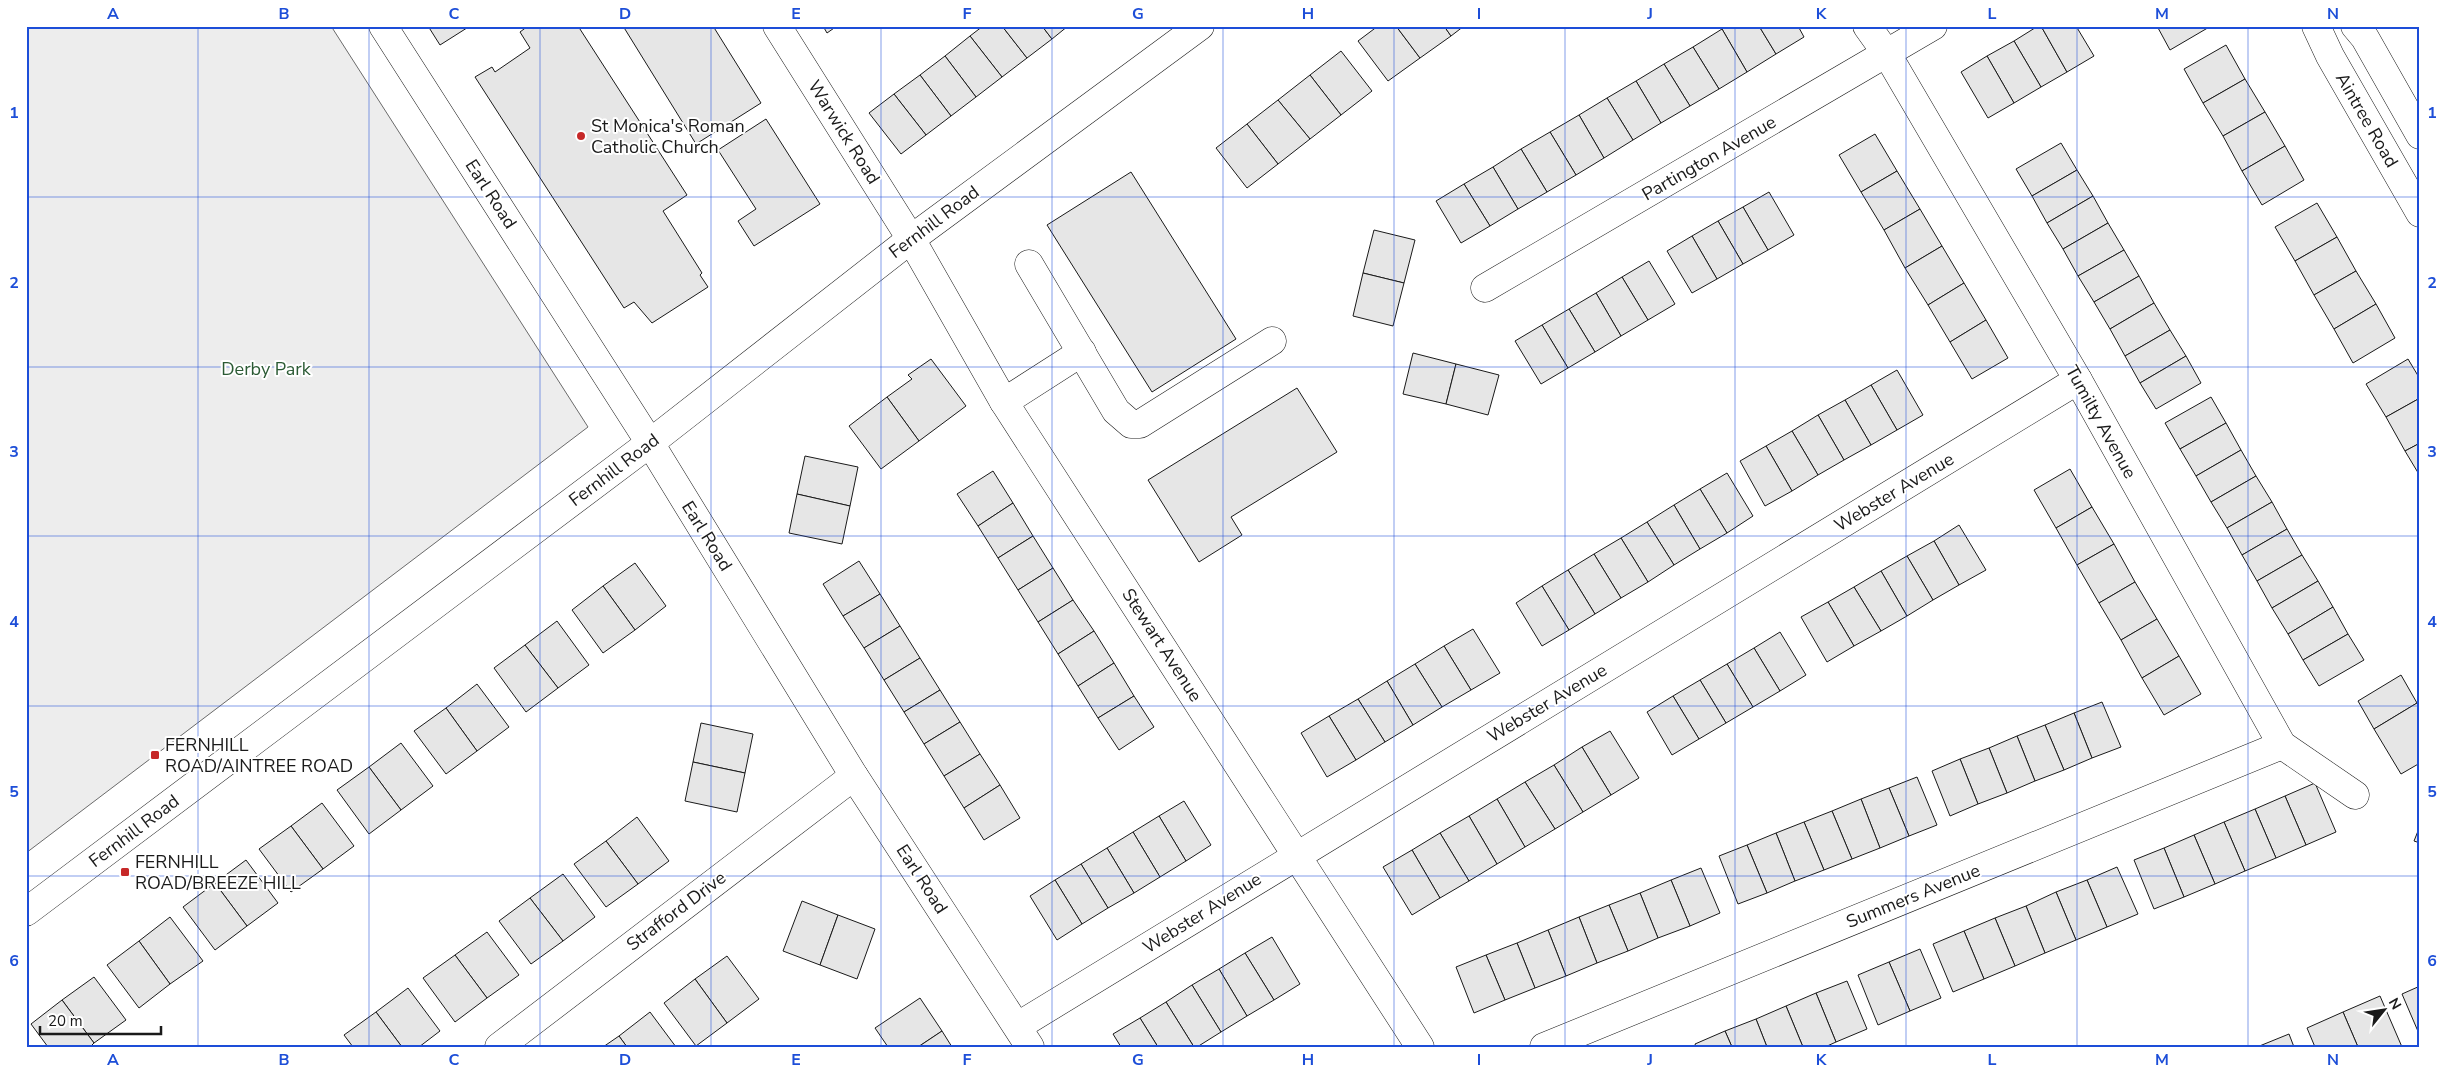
<svg xmlns="http://www.w3.org/2000/svg" width="2446" height="1073" viewBox="0 0 2446 1073" font-family="'Nunito Sans',sans-serif">
	<style>
		.built { fill: #ededed; stroke: #6a6a6a }
		.building { fill: #e6e6e6; stroke: #1a1a1a }
		.lines { fill: none; stroke-linecap: round; stroke-linejoin: round }
		.minor-casing { stroke: #1a1a1a; stroke-width: 29 }
		.major-casing { stroke: #1a1a1a; stroke-width: 29 }
		.minor { stroke: #fff; stroke-width: 28 }
		.major { stroke: #fff; stroke-width: 28 }
		.grid { fill: none; stroke: #1d4ed8; stroke-width: 1; stroke-opacity: 0.55 }
		.poi-dot { fill: #c62828; stroke: #fff; stroke-width: 2 }
		.labels { text-anchor: middle; dominant-baseline: central; stroke-width: 4; stroke-linejoin: round; paint-order: stroke }
		.street-label { font-size: 18px; fill: #1a1a1a; stroke: #fff }
		.poi-label { font-size: 18px; fill: #1a1a1a; stroke: #fff; text-anchor: start }
		.park-label { font-size: 18px; fill: #2b5a34; stroke: #fff }
		.neatline { fill: none; stroke: #1d4ed8; stroke-width: 2 }
		.grid-label { font-size: 16px; text-anchor: middle; font-weight: bold; fill: #1d4ed8 }
	</style>
	<rect width="100%" height="100%" fill="#fff"/>
	<polygon class="built" points="26,26 331,26 588,427 26,853"/>
	<g class="building">
		<polygon points="428,26 470,26 440,45"/>
		<polygon points="528,26 578,26 687,195 663,211 702,273 700,275 708,287 652,323 634,302 624,308 475,77 492,67 495,72 530,48 520,32"/>
		<polygon points="623,26 713,26 761,103 696,144"/>
		<polygon points="823,26 837,26 827,33"/>
		<polygon points="983,26 1002,26 1027,58 1002,77 970,36"/>
		<polygon points="1002,26 1042,26 1052,39 1027,58"/>
		<polygon points="1042,26 1068,26 1052,39"/>
		<polygon points="1378,26 1396,26 1420,58 1388,81 1358,41"/>
		<polygon points="1396,26 1444,26 1451,36 1420,58"/>
		<polygon points="1444,26 1464,26 1451,36"/>
		<polygon points="1727,26 1759,26 1776,54 1747,72 1722,29"/>
		<polygon points="1759,26 1798,26 1804,37 1776,54"/>
		<polygon points="2038,26 2041,26 2067,72 2041,87 2014,41"/>
		<polygon points="2041,26 2076,26 2094,56 2067,72"/>
		<polygon points="2157,26 2211,26 2170,50"/>
		<polygon points="1722,29 1747,72 1719,89 1693,47"/>
		<polygon points="970,36 1002,77 976,97 945,56"/>
		<polygon points="2014,41 2041,87 2014,103 1987,56"/>
		<polygon points="2226,45 2245,79 2203,103 2184,69"/>
		<polygon points="1693,47 1719,89 1690,106 1664,64"/>
		<polygon points="1341,51 1372,91 1341,115 1310,75"/>
		<polygon points="945,56 976,97 951,116 920,75"/>
		<polygon points="1987,56 2014,103 1988,118 1961,72"/>
		<polygon points="1664,64 1690,106 1661,123 1636,81"/>
		<polygon points="920,75 951,116 926,135 894,94"/>
		<polygon points="1310,75 1341,115 1310,139 1278,100"/>
		<polygon points="2245,79 2265,112 2223,136 2203,103"/>
		<polygon points="1636,81 1661,123 1633,140 1607,98"/>
		<polygon points="894,94 926,135 901,154 869,113"/>
		<polygon points="1607,98 1633,140 1604,158 1579,115"/>
		<polygon points="1278,100 1310,139 1278,164 1247,124"/>
		<polygon points="2265,112 2285,146 2242,171 2223,136"/>
		<polygon points="1579,115 1604,158 1576,175 1550,132"/>
		<polygon points="766,119 820,204 754,246 738,221 756,209 718,150"/>
		<polygon points="1247,124 1278,164 1247,188 1216,148"/>
		<polygon points="1550,132 1576,175 1547,192 1521,149"/>
		<polygon points="1875,134 1897,171 1861,192 1839,155"/>
		<polygon points="2061,143 2077,170 2032,196 2016,169"/>
		<polygon points="2285,146 2304,180 2262,205 2242,171"/>
		<polygon points="1521,149 1547,192 1518,209 1493,167"/>
		<polygon points="1493,167 1518,209 1490,226 1464,184"/>
		<polygon points="2077,170 2093,196 2047,223 2032,196"/>
		<polygon points="1897,171 1920,209 1884,230 1861,192"/>
		<polygon points="1131,172 1236,339 1152,392 1047,225"/>
		<polygon points="1464,184 1490,226 1461,243 1436,201"/>
		<polygon points="1769,192 1794,235 1768,250 1743,207"/>
		<polygon points="2093,196 2108,223 2063,249 2047,223"/>
		<polygon points="2317,203 2337,237 2295,261 2275,227"/>
		<polygon points="1743,207 1768,250 1743,264 1718,221"/>
		<polygon points="1920,209 1942,246 1905,268 1884,230"/>
		<polygon points="1718,221 1743,264 1717,279 1692,236"/>
		<polygon points="2108,223 2124,250 2078,276 2063,249"/>
		<polygon points="1374,230 1415,240 1404,283 1363,273"/>
		<polygon points="1692,236 1717,279 1692,293 1667,251"/>
		<polygon points="2337,237 2356,271 2314,295 2295,261"/>
		<polygon points="1942,246 1964,283 1928,305 1905,268"/>
		<polygon points="2124,250 2139,276 2094,302 2078,276"/>
		<polygon points="1649,261 1675,304 1648,320 1622,277"/>
		<polygon points="2356,271 2376,304 2334,329 2314,295"/>
		<polygon points="1363,273 1404,283 1393,326 1353,316"/>
		<polygon points="2139,276 2154,303 2110,329 2094,302"/>
		<polygon points="1622,277 1648,320 1621,336 1596,293"/>
		<polygon points="1964,283 1986,320 1950,342 1928,305"/>
		<polygon points="1596,293 1621,336 1595,352 1569,309"/>
		<polygon points="2154,303 2170,330 2125,356 2110,329"/>
		<polygon points="2376,304 2395,338 2353,363 2334,329"/>
		<polygon points="1569,309 1595,352 1568,368 1542,325"/>
		<polygon points="1986,320 2008,358 1972,379 1950,342"/>
		<polygon points="1542,325 1568,368 1541,384 1515,341"/>
		<polygon points="2170,330 2186,356 2140,383 2125,356"/>
		<polygon points="1413,353 1456,364 1446,404 1403,394"/>
		<polygon points="2186,356 2201,383 2156,409 2140,383"/>
		<polygon points="931,359 966,406 919,441 887,397 912,379 908,375"/>
		<polygon points="2408,359 2420,379 2420,398 2386,417 2366,384"/>
		<polygon points="1456,364 1499,375 1488,415 1446,404"/>
		<polygon points="1897,370 1923,415 1897,430 1871,385"/>
		<polygon points="1871,385 1897,430 1871,445 1845,400"/>
		<polygon points="1297,388 1337,452 1231,517 1242,535 1199,562 1148,480"/>
		<polygon points="887,397 919,441 881,469 849,426"/>
		<polygon points="2211,397 2226,423 2180,449 2165,423"/>
		<polygon points="2420,398 2420,443 2405,451 2386,417"/>
		<polygon points="1845,400 1871,445 1844,460 1818,415"/>
		<polygon points="1818,415 1844,460 1818,475 1792,431"/>
		<polygon points="2226,423 2241,450 2196,476 2180,449"/>
		<polygon points="1792,431 1818,475 1792,491 1766,446"/>
		<polygon points="2420,443 2420,476 2405,451"/>
		<polygon points="1766,446 1792,491 1765,506 1740,461"/>
		<polygon points="2241,450 2256,476 2211,502 2196,476"/>
		<polygon points="805,456 858,467 850,506 797,494"/>
		<polygon points="2070,469 2092,507 2056,528 2034,490"/>
		<polygon points="993,471 1013,503 978,526 957,494"/>
		<polygon points="1727,473 1753,516 1727,533 1700,489"/>
		<polygon points="2256,476 2272,502 2227,528 2211,502"/>
		<polygon points="1700,489 1727,533 1700,549 1674,505"/>
		<polygon points="797,494 850,506 842,544 789,533"/>
		<polygon points="2272,502 2287,529 2242,555 2227,528"/>
		<polygon points="1013,503 1033,536 998,558 978,526"/>
		<polygon points="1674,505 1700,549 1674,565 1647,522"/>
		<polygon points="2092,507 2114,544 2077,565 2056,528"/>
		<polygon points="1647,522 1674,565 1648,582 1621,538"/>
		<polygon points="1959,525 1986,570 1959,585 1934,541"/>
		<polygon points="2287,529 2302,555 2257,581 2242,555"/>
		<polygon points="1033,536 1053,568 1018,590 998,558"/>
		<polygon points="1621,538 1648,582 1621,598 1594,554"/>
		<polygon points="1934,541 1959,585 1933,600 1907,556"/>
		<polygon points="2114,544 2135,582 2099,603 2077,565"/>
		<polygon points="1594,554 1621,598 1595,614 1568,570"/>
		<polygon points="2302,555 2318,581 2272,608 2257,581"/>
		<polygon points="1907,556 1933,600 1907,616 1881,571"/>
		<polygon points="859,561 880,594 843,616 823,584"/>
		<polygon points="635,563 666,606 635,630 603,586"/>
		<polygon points="1053,568 1073,600 1038,622 1018,590"/>
		<polygon points="1568,570 1595,614 1569,630 1542,586"/>
		<polygon points="1881,571 1907,616 1881,631 1854,587"/>
		<polygon points="2318,581 2333,607 2288,634 2272,608"/>
		<polygon points="2135,582 2157,619 2121,640 2099,603"/>
		<polygon points="603,586 635,630 603,653 572,610"/>
		<polygon points="1542,586 1569,630 1542,646 1516,603"/>
		<polygon points="1854,587 1881,631 1854,646 1828,602"/>
		<polygon points="880,594 900,626 864,648 843,616"/>
		<polygon points="1073,600 1094,631 1058,654 1038,622"/>
		<polygon points="1828,602 1854,646 1827,662 1801,617"/>
		<polygon points="2333,607 2348,634 2303,660 2288,634"/>
		<polygon points="2157,619 2179,656 2142,678 2121,640"/>
		<polygon points="557,621 589,665 558,688 525,645"/>
		<polygon points="900,626 920,658 884,680 864,648"/>
		<polygon points="1473,629 1500,673 1471,690 1444,646"/>
		<polygon points="1094,631 1114,663 1078,686 1058,654"/>
		<polygon points="1780,632 1806,675 1780,691 1754,648"/>
		<polygon points="2348,634 2364,660 2319,686 2303,660"/>
		<polygon points="525,645 558,688 526,712 494,668"/>
		<polygon points="1444,646 1471,690 1442,707 1415,664"/>
		<polygon points="1754,648 1780,691 1753,707 1727,664"/>
		<polygon points="2179,656 2201,694 2164,715 2142,678"/>
		<polygon points="920,658 940,690 904,712 884,680"/>
		<polygon points="1114,663 1134,696 1098,718 1078,686"/>
		<polygon points="1415,664 1442,707 1413,725 1387,681"/>
		<polygon points="1727,664 1753,707 1726,723 1700,680"/>
		<polygon points="2401,675 2417,703 2374,729 2358,701"/>
		<polygon points="1700,680 1726,723 1699,739 1673,696"/>
		<polygon points="1387,681 1413,725 1385,742 1358,699"/>
		<polygon points="477,684 509,727 477,751 446,708"/>
		<polygon points="940,690 960,722 924,744 904,712"/>
		<polygon points="1134,696 1154,727 1119,750 1098,718"/>
		<polygon points="1673,696 1699,739 1672,755 1647,712"/>
		<polygon points="1358,699 1385,742 1356,760 1329,716"/>
		<polygon points="2102,702 2121,747 2092,758 2074,713"/>
		<polygon points="2417,703 2420,707 2420,763 2401,774 2374,729"/>
		<polygon points="446,708 477,751 446,774 414,731"/>
		<polygon points="2074,713 2092,758 2064,770 2045,725"/>
		<polygon points="1329,716 1356,760 1327,777 1301,733"/>
		<polygon points="960,722 980,754 944,776 924,744"/>
		<polygon points="701,723 753,734 745,773 693,762"/>
		<polygon points="2045,725 2064,770 2035,781 2017,736"/>
		<polygon points="1610,731 1639,778 1611,795 1582,747"/>
		<polygon points="2017,736 2035,781 2007,793 1989,748"/>
		<polygon points="401,743 433,786 401,810 369,767"/>
		<polygon points="1582,747 1611,795 1583,812 1554,765"/>
		<polygon points="1989,748 2007,793 1978,804 1960,759"/>
		<polygon points="980,754 1000,785 964,808 944,776"/>
		<polygon points="1960,759 1978,804 1950,816 1932,771"/>
		<polygon points="693,762 745,773 737,812 685,801"/>
		<polygon points="1554,765 1583,812 1555,829 1525,782"/>
		<polygon points="369,767 401,810 369,834 337,790"/>
		<polygon points="1917,777 1937,825 1909,836 1889,788"/>
		<polygon points="1525,782 1555,829 1525,847 1497,799"/>
		<polygon points="2315,783 2336,832 2306,845 2285,796"/>
		<polygon points="1000,785 1020,818 984,840 964,808"/>
		<polygon points="1889,788 1909,836 1880,848 1861,799"/>
		<polygon points="2285,796 2306,845 2276,858 2255,809"/>
		<polygon points="1497,799 1525,847 1497,864 1469,816"/>
		<polygon points="1861,799 1880,848 1852,859 1832,811"/>
		<polygon points="1184,801 1211,845 1186,861 1159,816"/>
		<polygon points="322,803 354,846 323,869 291,826"/>
		<polygon points="2255,809 2276,858 2245,871 2224,822"/>
		<polygon points="1832,811 1852,859 1824,870 1804,822"/>
		<polygon points="1159,816 1186,861 1160,877 1133,832"/>
		<polygon points="1469,816 1497,864 1469,881 1440,833"/>
		<polygon points="637,817 669,861 638,884 606,841"/>
		<polygon points="1804,822 1824,870 1795,881 1776,833"/>
		<polygon points="2224,822 2245,871 2215,884 2194,835"/>
		<polygon points="291,826 323,869 291,892 259,849"/>
		<polygon points="2420,826 2420,843 2414,841"/>
		<polygon points="1133,832 1160,877 1134,893 1107,848"/>
		<polygon points="1440,833 1469,881 1440,898 1412,850"/>
		<polygon points="1776,833 1795,881 1767,893 1747,845"/>
		<polygon points="2194,835 2215,884 2184,897 2164,848"/>
		<polygon points="606,841 638,884 606,907 574,864"/>
		<polygon points="1747,845 1767,893 1738,904 1719,856"/>
		<polygon points="1107,848 1134,893 1108,908 1081,864"/>
		<polygon points="2164,848 2184,897 2154,909 2134,860"/>
		<polygon points="1412,850 1440,898 1412,915 1383,867"/>
		<polygon points="246,860 278,903 247,926 215,883"/>
		<polygon points="1081,864 1108,908 1082,924 1055,880"/>
		<polygon points="2117,867 2138,914 2107,927 2087,880"/>
		<polygon points="1701,868 1720,913 1690,926 1671,880"/>
		<polygon points="563,874 595,917 563,941 530,898"/>
		<polygon points="1055,880 1082,924 1057,940 1030,896"/>
		<polygon points="1671,880 1690,926 1658,938 1640,893"/>
		<polygon points="2087,880 2107,927 2076,940 2056,892"/>
		<polygon points="215,883 247,926 215,950 183,907"/>
		<polygon points="2056,892 2076,940 2045,953 2026,906"/>
		<polygon points="1640,893 1658,938 1628,951 1609,905"/>
		<polygon points="530,898 563,941 531,964 499,921"/>
		<polygon points="802,901 838,915 820,965 783,951"/>
		<polygon points="1609,905 1628,951 1597,963 1579,917"/>
		<polygon points="2026,906 2045,953 2015,966 1995,918"/>
		<polygon points="838,915 875,929 857,979 820,965"/>
		<polygon points="170,917 203,961 170,984 139,941"/>
		<polygon points="1579,917 1597,963 1566,976 1548,930"/>
		<polygon points="1995,918 2015,966 1984,979 1964,931"/>
		<polygon points="1548,930 1566,976 1535,988 1517,943"/>
		<polygon points="1964,931 1984,979 1953,992 1933,944"/>
		<polygon points="487,932 519,975 487,998 455,955"/>
		<polygon points="1272,937 1300,984 1274,1000 1245,953"/>
		<polygon points="139,941 170,984 139,1008 107,965"/>
		<polygon points="1517,943 1535,988 1505,1000 1486,955"/>
		<polygon points="1920,949 1941,998 1910,1011 1889,962"/>
		<polygon points="1245,953 1274,1000 1247,1016 1219,969"/>
		<polygon points="455,955 487,998 455,1022 423,978"/>
		<polygon points="1486,955 1505,1000 1474,1013 1456,967"/>
		<polygon points="727,956 759,999 727,1023 695,979"/>
		<polygon points="1889,962 1910,1011 1878,1025 1858,975"/>
		<polygon points="1219,969 1247,1016 1221,1032 1192,985"/>
		<polygon points="94,977 126,1020 94,1043 62,1000"/>
		<polygon points="695,979 727,1023 696,1046 664,1003"/>
		<polygon points="1847,981 1867,1029 1836,1042 1816,993"/>
		<polygon points="1192,985 1221,1032 1197,1047 1194,1047 1166,1002"/>
		<polygon points="2420,986 2420,1036 2402,994"/>
		<polygon points="408,988 440,1031 419,1047 402,1047 376,1012"/>
		<polygon points="1816,993 1836,1042 1825,1047 1803,1047 1786,1006"/>
		<polygon points="2380,996 2402,1047 2358,1047 2343,1012"/>
		<polygon points="920,998 942,1031 918,1047 888,1047 875,1028"/>
		<polygon points="62,1000 94,1043 90,1047 48,1047 31,1024"/>
		<polygon points="1166,1002 1194,1047 1158,1047 1140,1018"/>
		<polygon points="1786,1006 1803,1047 1767,1047 1756,1019"/>
		<polygon points="376,1012 402,1047 353,1047 344,1035"/>
		<polygon points="650,1012 676,1047 627,1047 619,1036"/>
		<polygon points="2343,1012 2358,1047 2315,1047 2307,1028"/>
		<polygon points="1140,1018 1158,1047 1121,1047 1113,1034"/>
		<polygon points="1756,1019 1767,1047 1732,1047 1725,1031"/>
		<polygon points="942,1031 952,1047 918,1047"/>
		<polygon points="1725,1031 1732,1047 1696,1047 1695,1044"/>
		<polygon points="2289,1034 2294,1047 2257,1047"/>
		<polygon points="619,1036 627,1047 603,1047"/>
	</g>
	<g class="lines">
		<g class="minor-casing">
			<g id="minor">
				<polyline points="383,26 650,443 854,776 1030,1047"/>
				<polyline points="777,26 911,239 1004,402 1420,1047"/>
				<polyline points="1867,26 1887,54 2078,380 2282,745 2355,795"/>
				<polyline points="1029,264 1116,411 1131,424 1140,424 1272,341"/>
				<polyline points="1485,288 1933,26"/>
				<polyline points="1004,402 1082,352"/>
				<polyline points="26,912 650,443 911,239 1200,26"/>
				<polyline points="1018,1026 2078,380"/>
				<polyline points="499,1047 854,776"/>
				<polyline points="1544,1047 2282,745"/>
			</g>
		</g>
		<g class="major-casing">
			<g id="major">
				<polyline points="2316,26 2330,56 2420,213"/>
				<polyline points="2355,26 2365,38 2420,135"/>
			</g>
		</g>
		<use href="#minor" class="minor"/>
		<use href="#major" class="major"/>
	</g>
	<path class="grid" d="M198,26V1047M369,26V1047M540,26V1047M711,26V1047M881,26V1047M1052,26V1047M1223,26V1047M1394,26V1047M1565,26V1047M1735,26V1047M1906,26V1047M2077,26V1047M2248,26V1047M26,197H2420M26,367H2420M26,536H2420M26,706H2420M26,876H2420"/>
	<g class="poi-dot">
		<circle cx="581" cy="136" r="5"/>
		<rect x="150" y="750" width="10" height="10" rx="2.5"/>
		<rect x="120" y="867" width="10" height="10" rx="2.5"/>
	</g>
	<g class="labels">
		<g class="street-label">
			<text transform="translate(2367 120) rotate(60)">Aintree Road</text>
			<text transform="translate(844 132) rotate(58)">Warwick Road</text>
			<text transform="translate(1709 158) rotate(-30)">Partington Avenue</text>
			<text transform="translate(491 194) rotate(57)">Earl Road</text>
			<text transform="translate(934 222) rotate(-37)">Fernhill Road</text>
			<text transform="translate(2101 422) rotate(61)">Tumilty Avenue</text>
			<text transform="translate(614 470) rotate(-37)">Fernhill Road</text>
			<text transform="translate(1894 492) rotate(-31)">Webster Avenue</text>
			<text transform="translate(707 536) rotate(58)">Earl Road</text>
			<text transform="translate(1162 645) rotate(57)">Stewart Avenue</text>
			<text transform="translate(1547 703) rotate(-31)">Webster Avenue</text>
			<text transform="translate(134 831) rotate(-37)">Fernhill Road</text>
			<text transform="translate(922 879) rotate(57)">Earl Road</text>
			<text transform="translate(1913 896) rotate(-22)">Summers Avenue</text>
			<text transform="translate(676 911) rotate(-37)">Strafford Drive</text>
			<text transform="translate(1202 913) rotate(-32)">Webster Avenue</text>
		</g>
		<g class="poi-label">
			<text x="591" y="126">St Monica's Roman<tspan x="591" dy="21">Catholic Church</tspan></text>
			<text x="165" y="745">FERNHILL<tspan x="165" dy="21">ROAD/AINTREE ROAD</tspan></text>
			<text x="135" y="862">FERNHILL<tspan x="135" dy="21">ROAD/BREEZE HILL</tspan></text>
		</g>
		<g class="park-label">
			<text x="266" y="369">Derby Park</text>
		</g>
	</g>
	<rect width="2446" height="1073" fill="none" stroke="#ffffff" stroke-width="55"/>
	<g transform="translate(2384 1010) rotate(60)" stroke="#ffffff" stroke-width="4" paint-order="stroke">
	<path d="M0-4L9 19L0 12L-9 19Z" fill="#1a1a1a"/>
	<text y="-8" font-size="14" font-weight="bold" text-anchor="middle" fill="#1a1a1a">N</text>
	</g>
	<path d="M40 1026v8h121v-8" fill="none" stroke="#1a1a1a" stroke-width="2.5"/>
	<text x="48" y="1026" font-size="15" fill="#1a1a1a" stroke="#ffffff" stroke-width="4" paint-order="stroke">20 m</text>
	<rect x="28" y="28" width="2390" height="1018" class="neatline"/>
	<g class="grid-label">
		<text x="113" y="19">A</text>
		<text x="284" y="19">B</text>
		<text x="454" y="19">C</text>
		<text x="625" y="19">D</text>
		<text x="796" y="19">E</text>
		<text x="967" y="19">F</text>
		<text x="1138" y="19">G</text>
		<text x="1308" y="19">H</text>
		<text x="1479" y="19">I</text>
		<text x="1650" y="19">J</text>
		<text x="1821" y="19">K</text>
		<text x="1992" y="19">L</text>
		<text x="2162" y="19">M</text>
		<text x="2333" y="19">N</text>
		<text x="14" y="118">1</text>
		<text x="2432" y="118">1</text>
		<text x="14" y="288">2</text>
		<text x="2432" y="288">2</text>
		<text x="14" y="457">3</text>
		<text x="2432" y="457">3</text>
		<text x="14" y="627">4</text>
		<text x="2432" y="627">4</text>
		<text x="14" y="797">5</text>
		<text x="2432" y="797">5</text>
		<text x="14" y="966">6</text>
		<text x="2432" y="966">6</text>
		<text x="113" y="1065">A</text>
		<text x="284" y="1065">B</text>
		<text x="454" y="1065">C</text>
		<text x="625" y="1065">D</text>
		<text x="796" y="1065">E</text>
		<text x="967" y="1065">F</text>
		<text x="1138" y="1065">G</text>
		<text x="1308" y="1065">H</text>
		<text x="1479" y="1065">I</text>
		<text x="1650" y="1065">J</text>
		<text x="1821" y="1065">K</text>
		<text x="1992" y="1065">L</text>
		<text x="2162" y="1065">M</text>
		<text x="2333" y="1065">N</text>
	</g>
</svg>
